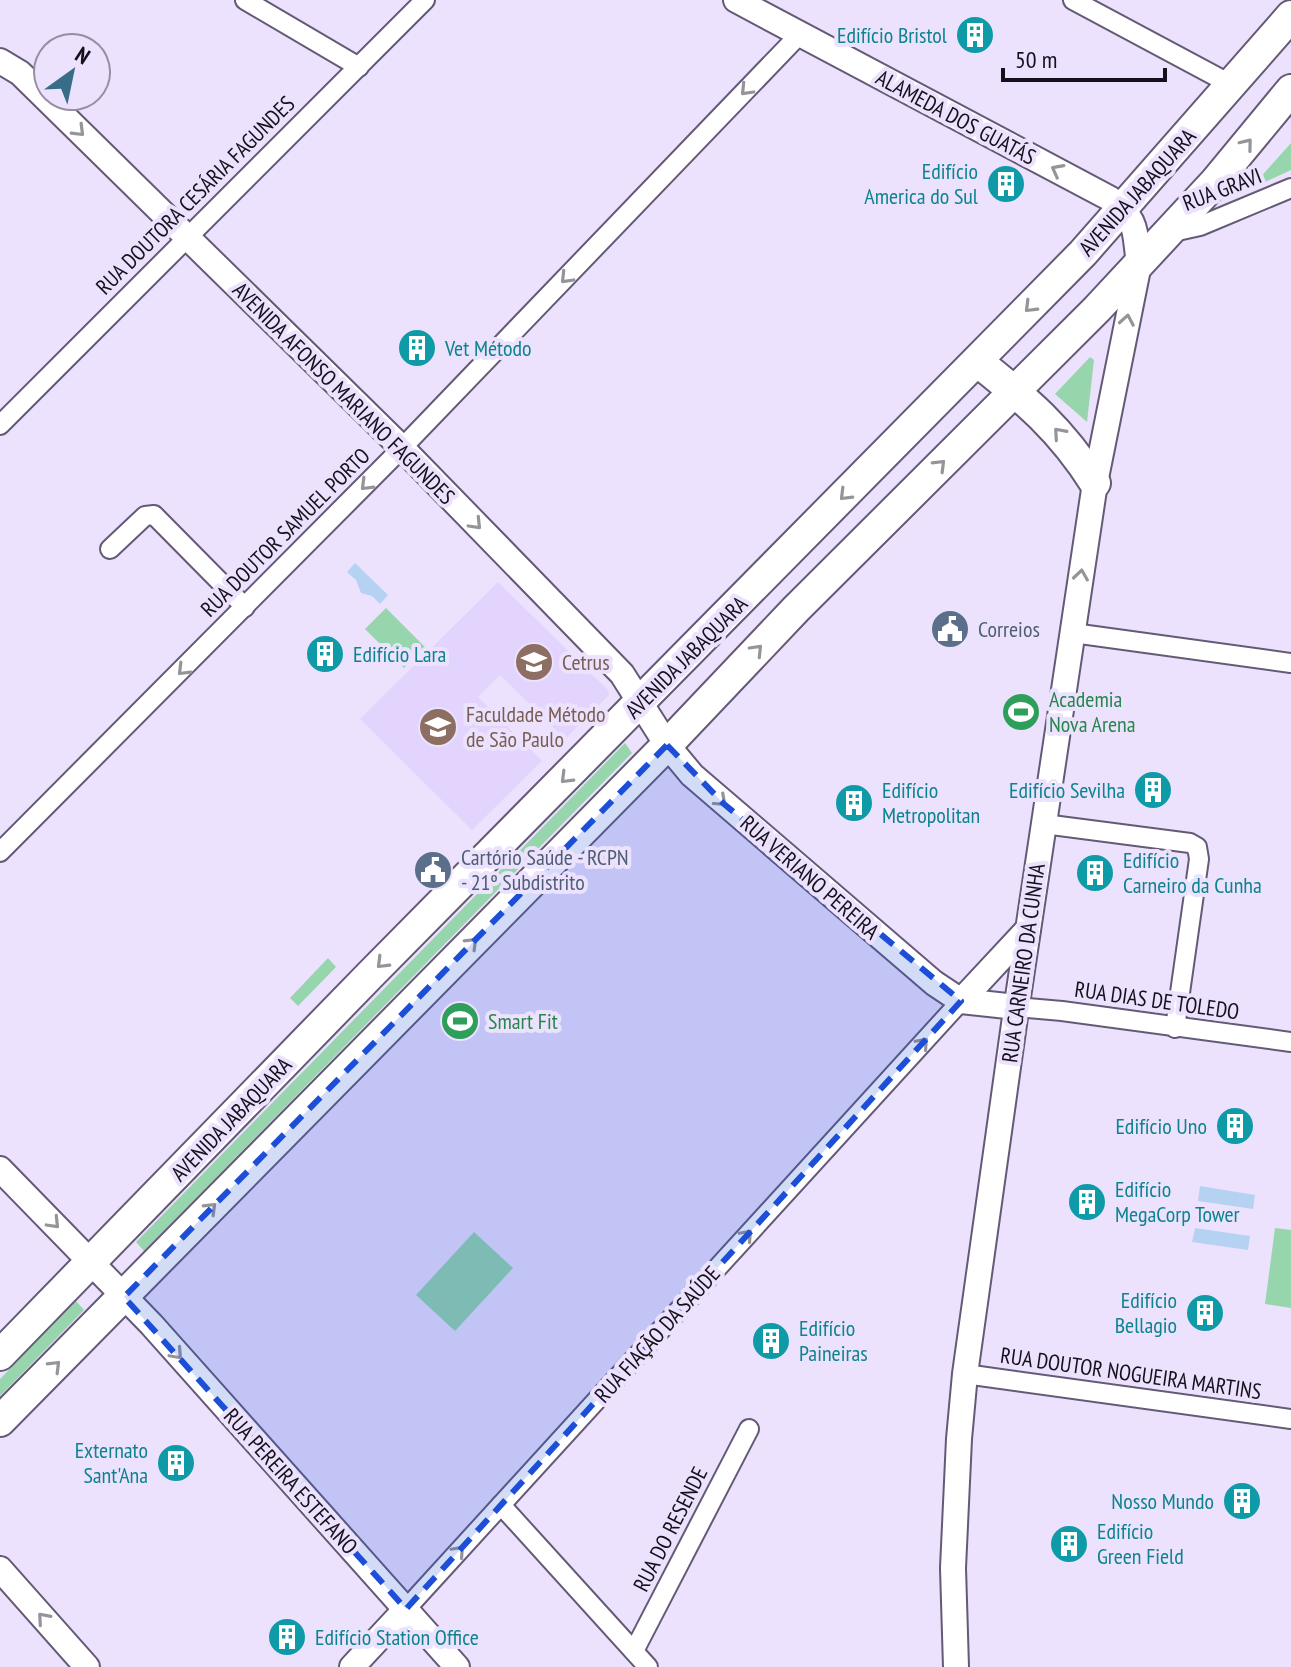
<svg xmlns="http://www.w3.org/2000/svg" width="1291" height="1667" viewBox="0 0 1291 1667" font-family="'PT Sans Narrow',sans-serif">
	<style>
		.built { fill: #e2d4fc }
		.green { fill: #97d6ad }
		.water { fill: #b5d2f3 }
		.lines { fill: none; stroke-linecap: round; stroke-linejoin: round }
		.minor-casing { stroke: #655a76; stroke-width: 22 }
		.tertiary-casing { stroke: #655a76; stroke-width: 28 }
		.primary-casing { stroke: #655a76; stroke-width: 34 }
		.minor { stroke: #fff; stroke-width: 18 }
		.tertiary { stroke: #fff; stroke-width: 24 }
		.primary { stroke: #fff; stroke-width: 30 }
		.oneway { stroke: #969499 }
		.marked { fill: #1d4ed8; fill-opacity: 0.2; stroke: #1d4ed8; stroke-width: 6; stroke-dasharray: 16 10; stroke-linejoin: round }
		.labels { text-anchor: middle; dominant-baseline: central; stroke-width: 8; stroke-linejoin: round; paint-order: stroke }
		.culture-label { font-size: 22px; fill: #0d838f; stroke: #ece2fd; text-anchor: start }
		.street-label { font-size: 22px; fill: #15111c; stroke: #ece2fd }
		.service-label { font-size: 22px; fill: #4e5e75; stroke: #ece2fd; text-anchor: start }
		.education-label { font-size: 22px; fill: #785e54; stroke: #ece2fd; text-anchor: start }
		.leisure-label { font-size: 22px; fill: #27864d; stroke: #ece2fd; text-anchor: start }
	</style>
	<rect width="100%" height="100%" fill="#ece2fd"/>
	<polygon class="built" points="498,582 608,690 609,695 565,739 500,675 478,697 542,761 472,830 360,719"/>
	<g class="green">
		<polygon points="1291,143 1291,170 1250,189"/>
		<polygon points="1090,357 1094,360 1087,422 1055,394"/>
		<polygon points="386,608 425,647 404,668 365,629"/>
		<polygon points="625,743 632,753 144,1251 136,1242"/>
		<polygon points="328,958 336,967 298,1006 290,998"/>
		<polygon points="1275,1228 1291,1230 1291,1308 1265,1304"/>
		<polygon points="474,1232 513,1268 455,1331 416,1295"/>
		<polygon points="76,1301 84,1310 0,1396 0,1379"/>
	</g>
	<g class="water">
		<polygon points="355,563 388,595 380,604 372,596 361,593 356,580 347,572"/>
		<polygon points="1200,1186 1255,1195 1253,1209 1198,1201"/>
		<polygon points="1195,1228 1250,1236 1248,1250 1192,1242"/>
	</g>
	<g class="lines">
		<g class="minor-casing">
			<g id="minor">
				<polyline points="245,0 359,67"/>
				<polyline points="1073,0 1232,85"/>
				<polyline points="1173,232 1200,226 1291,188"/>
				<polyline points="0,425 425,0"/>
				<polyline points="110,549 145,516 154,515 245,607"/>
				<polyline points="1073,633 1291,663"/>
				<polyline points="1044,824 1190,843 1197,847 1199,859 1175,1028"/>
				<polyline points="0,852 402,448 800,34"/>
				<polyline points="1016,1007 1062,1011 1291,1042"/>
				<polyline points="965,1374 1291,1419"/>
				<polyline points="501,1505 648,1667"/>
				<polyline points="406,1609 961,1001"/>
				<polyline points="634,1651 749,1429"/>
			</g>
		</g>
		<g class="tertiary-casing">
			<g id="tertiary">
				<path d="M736,0L1109,198C1139,220 1134,230 1139,264L1095,483L1015,1017L965,1374L959,1439L953,1568L956,1667"/>
				<polyline points="0,61 20,73 402,448 622,674 667,745 692,775 934,983 961,1001 1016,1007"/>
				<polyline points="961,1001 1028,929"/>
				<polyline points="0,1169 151,1324 457,1667"/>
				<polyline points="0,1569 87,1667"/>
				<polyline points="352,1667 406,1609"/>
			</g>
		</g>
		<g class="primary-casing">
			<g id="primary">
				<path d="M977,361C1026,400 1061,429 1095,483"/>
				<polyline points="0,1355 370,975 1083,253 1291,16"/>
				<polyline points="0,1421 667,745 796,609 1097,309 1215,182 1291,90"/>
			</g>
		</g>
		<use href="#minor" class="minor"/>
		<use href="#tertiary" class="tertiary"/>
		<use href="#primary" class="primary"/>
	</g>
	<defs><path id="oneway-chevron" d="M-2-3.5L2.5 0L-2 3.5" fill="none" stroke-width="1.6" stroke-linecap="round" stroke-linejoin="round" transform="scale(2)"/></defs>
	<g class="oneway">
		<use href="#oneway-chevron" transform="translate(746 90) rotate(134)"/>
		<use href="#oneway-chevron" transform="translate(79 131) rotate(45)"/>
		<use href="#oneway-chevron" transform="translate(1247 144) rotate(-51)"/>
		<use href="#oneway-chevron" transform="translate(1057 170) rotate(-152)"/>
		<use href="#oneway-chevron" transform="translate(566 278) rotate(134)"/>
		<use href="#oneway-chevron" transform="translate(1030 307) rotate(135)"/>
		<use href="#oneway-chevron" transform="translate(1127 320) rotate(-80)"/>
		<use href="#oneway-chevron" transform="translate(1059 433) rotate(-131)"/>
		<use href="#oneway-chevron" transform="translate(940 465) rotate(-45)"/>
		<use href="#oneway-chevron" transform="translate(366 485) rotate(135)"/>
		<use href="#oneway-chevron" transform="translate(845 495) rotate(135)"/>
		<use href="#oneway-chevron" transform="translate(476 524) rotate(46)"/>
		<use href="#oneway-chevron" transform="translate(1081 575) rotate(-82)"/>
		<use href="#oneway-chevron" transform="translate(757 650) rotate(-46)"/>
		<use href="#oneway-chevron" transform="translate(183 670) rotate(135)"/>
		<use href="#oneway-chevron" transform="translate(566 778) rotate(135)"/>
		<use href="#oneway-chevron" transform="translate(721 801) rotate(42)"/>
		<use href="#oneway-chevron" transform="translate(472 943) rotate(-45)"/>
		<use href="#oneway-chevron" transform="translate(382 963) rotate(135)"/>
		<use href="#oneway-chevron" transform="translate(923 1043) rotate(-48)"/>
		<use href="#oneway-chevron" transform="translate(211 1208) rotate(-45)"/>
		<use href="#oneway-chevron" transform="translate(54 1223) rotate(46)"/>
		<use href="#oneway-chevron" transform="translate(747 1235) rotate(-48)"/>
		<use href="#oneway-chevron" transform="translate(177 1354) rotate(48)"/>
		<use href="#oneway-chevron" transform="translate(55 1366) rotate(-45)"/>
		<use href="#oneway-chevron" transform="translate(459 1551) rotate(-48)"/>
		<use href="#oneway-chevron" transform="translate(43 1618) rotate(-131)"/>
	</g>
	<path class="marked" d="M667,745L724,804L961,1001L406,1609L124,1297Z"/>
	<defs>
		<g id="building-disc" transform="scale(2)"><circle r="9.5" fill="#0f9aa8" stroke="#ece2fd"/><path d="M-4-6H4V6H1V3H-1V6H-4ZM-2.5-4.3h1.7v1.8h-1.7ZM.8-4.3h1.7v1.8H.8ZM-2.5-1h1.7V.8h-1.7ZM.8-1h1.7V.8H.8Z" fill="#fff"/></g>
		<g id="civic-disc" transform="scale(2)"><circle r="9.5" fill="#5c6f8a" stroke="#ece2fd"/><path d="M-.6-6.5H3V-4.5H.6V-3L4-1V1h2V6H-6V1h2V-1L-.6-3ZM-1.2 2.5V6h2.4V2.5Z" fill="#fff"/></g>
		<g id="school-disc" transform="scale(2)"><circle r="9.5" fill="#8d6e63" stroke="#ece2fd"/><path d="M0-5L7-2L0 1L-7-2ZM-4 1L0 2.5L4 1V4Q0 6-4 4Z" fill="#fff"/></g>
		<g id="stadium-disc" transform="scale(2)"><circle r="9.5" fill="#2e9e5b" stroke="#ece2fd"/><path d="M0-5a6.5 5 0 1 0 0 10a6.5 5 0 1 0 0-10ZM-3.5-1.8h7v3.6h-7Z" fill="#fff"/></g>
		<g id="university-disc" transform="scale(2)"><circle r="9.5" fill="#8d6e63" stroke="#ece2fd"/><path d="M0-5L7-2L0 1L-7-2ZM-4 1L0 2.5L4 1V4Q0 6-4 4Z" fill="#fff"/></g>
	</defs>
	<g fill-rule="evenodd">
		<use href="#building-disc" x="975" y="35"/>
		<use href="#building-disc" x="1006" y="184"/>
		<use href="#building-disc" x="417" y="348"/>
		<use href="#civic-disc" x="950" y="629"/>
		<use href="#building-disc" x="325" y="654"/>
		<use href="#school-disc" x="534" y="662"/>
		<use href="#stadium-disc" x="1021" y="712"/>
		<use href="#university-disc" x="438" y="727"/>
		<use href="#building-disc" x="1153" y="790"/>
		<use href="#building-disc" x="854" y="803"/>
		<use href="#civic-disc" x="433" y="870"/>
		<use href="#building-disc" x="1095" y="873"/>
		<use href="#stadium-disc" x="460" y="1021"/>
		<use href="#building-disc" x="1235" y="1126"/>
		<use href="#building-disc" x="1087" y="1202"/>
		<use href="#building-disc" x="1205" y="1313"/>
		<use href="#building-disc" x="771" y="1341"/>
		<use href="#building-disc" x="176" y="1463"/>
		<use href="#building-disc" x="1242" y="1501"/>
		<use href="#building-disc" x="1069" y="1544"/>
		<use href="#building-disc" x="287" y="1637"/>
	</g>
	<g class="labels">
		<g class="culture-label">
			<text x="947" y="35" text-anchor="end">Edifício Bristol</text>
			<text x="978" y="171" text-anchor="end">Edifício<tspan x="978" dy="25">America do Sul</tspan></text>
			<text x="445" y="348">Vet Método</text>
			<text x="353" y="654">Edifício Lara</text>
			<text x="882" y="790">Edifício<tspan x="882" dy="25">Metropolitan</tspan></text>
			<text x="1125" y="790" text-anchor="end">Edifício Sevilha</text>
			<text x="1123" y="860">Edifício<tspan x="1123" dy="25">Carneiro da Cunha</tspan></text>
			<text x="1207" y="1126" text-anchor="end">Edifício Uno</text>
			<text x="1115" y="1189">Edifício<tspan x="1115" dy="25">MegaCorp Tower</tspan></text>
			<text x="1177" y="1300" text-anchor="end">Edifício<tspan x="1177" dy="25">Bellagio</tspan></text>
			<text x="799" y="1328">Edifício<tspan x="799" dy="25">Paineiras</tspan></text>
			<text x="148" y="1450" text-anchor="end">Externato<tspan x="148" dy="25">Sant'Ana</tspan></text>
			<text x="1214" y="1501" text-anchor="end">Nosso Mundo</text>
			<text x="1097" y="1531">Edifício<tspan x="1097" dy="25">Green Field</tspan></text>
			<text x="315" y="1637">Edifício Station Office</text>
		</g>
		<g class="street-label">
			<text transform="translate(956 117) rotate(28)">ALAMEDA DOS GUATÁS</text>
			<text transform="translate(1222 189) rotate(-21)">RUA GRAVI</text>
			<text transform="translate(1137 192) rotate(-48)">AVENIDA JABAQUARA</text>
			<text transform="translate(195 195) rotate(-45)">RUA DOUTORA CESÁRIA FAGUNDES</text>
			<text transform="translate(344 393) rotate(45)">AVENIDA AFONSO MARIANO FAGUNDES</text>
			<text transform="translate(285 532) rotate(-45)">RUA DOUTOR SAMUEL PORTO</text>
			<text transform="translate(686 657) rotate(-45)">AVENIDA JABAQUARA</text>
			<text transform="translate(810 877) rotate(41)">RUA VERIANO PEREIRA</text>
			<text transform="translate(1023 963) rotate(-82)">RUA CARNEIRO DA CUNHA</text>
			<text transform="translate(1157 1000) rotate(8)">RUA DIAS DE TOLEDO</text>
			<text transform="translate(231 1119) rotate(-46)">AVENIDA JABAQUARA</text>
			<text transform="translate(657 1334) rotate(-48)">RUA FIAÇÃO DA SAÚDE</text>
			<text transform="translate(1131 1373) rotate(8)">RUA DOUTOR NOGUEIRA MARTINS</text>
			<text transform="translate(291 1481) rotate(48)">RUA PEREIRA ESTEFANO</text>
			<text transform="translate(670 1529) rotate(-63)">RUA DO RESENDE</text>
		</g>
		<g class="service-label">
			<text x="978" y="629">Correios</text>
			<text x="461" y="857">Cartório Saúde - RCPN<tspan x="461" dy="25">- 21º Subdistrito</tspan></text>
		</g>
		<g class="education-label">
			<text x="562" y="662">Cetrus</text>
			<text x="466" y="714">Faculdade Método<tspan x="466" dy="25">de São Paulo</tspan></text>
		</g>
		<g class="leisure-label">
			<text x="1049" y="699">Academia<tspan x="1049" dy="25">Nova Arena</tspan></text>
			<text x="488" y="1021">Smart Fit</text>
		</g>
	</g>
	<g transform="translate(72 72) rotate(33)"><circle r="38" fill="#ece2fd" stroke="#968ea3" stroke-width="2"/>
	<path d="M0-6L14 30L0 20L-14 30Z" fill="#376d88"/>
	<text y="-12" font-size="22" font-weight="bold" text-anchor="middle" fill="#15111c">N</text>
	</g>
	<path d="M1003 68v12h162v-12" fill="none" stroke="#15111c" stroke-width="4"/>
	<text x="1015" y="68" font-size="24" fill="#15111c" stroke="#ece2fd" stroke-width="6" paint-order="stroke">50 m</text>
</svg>
